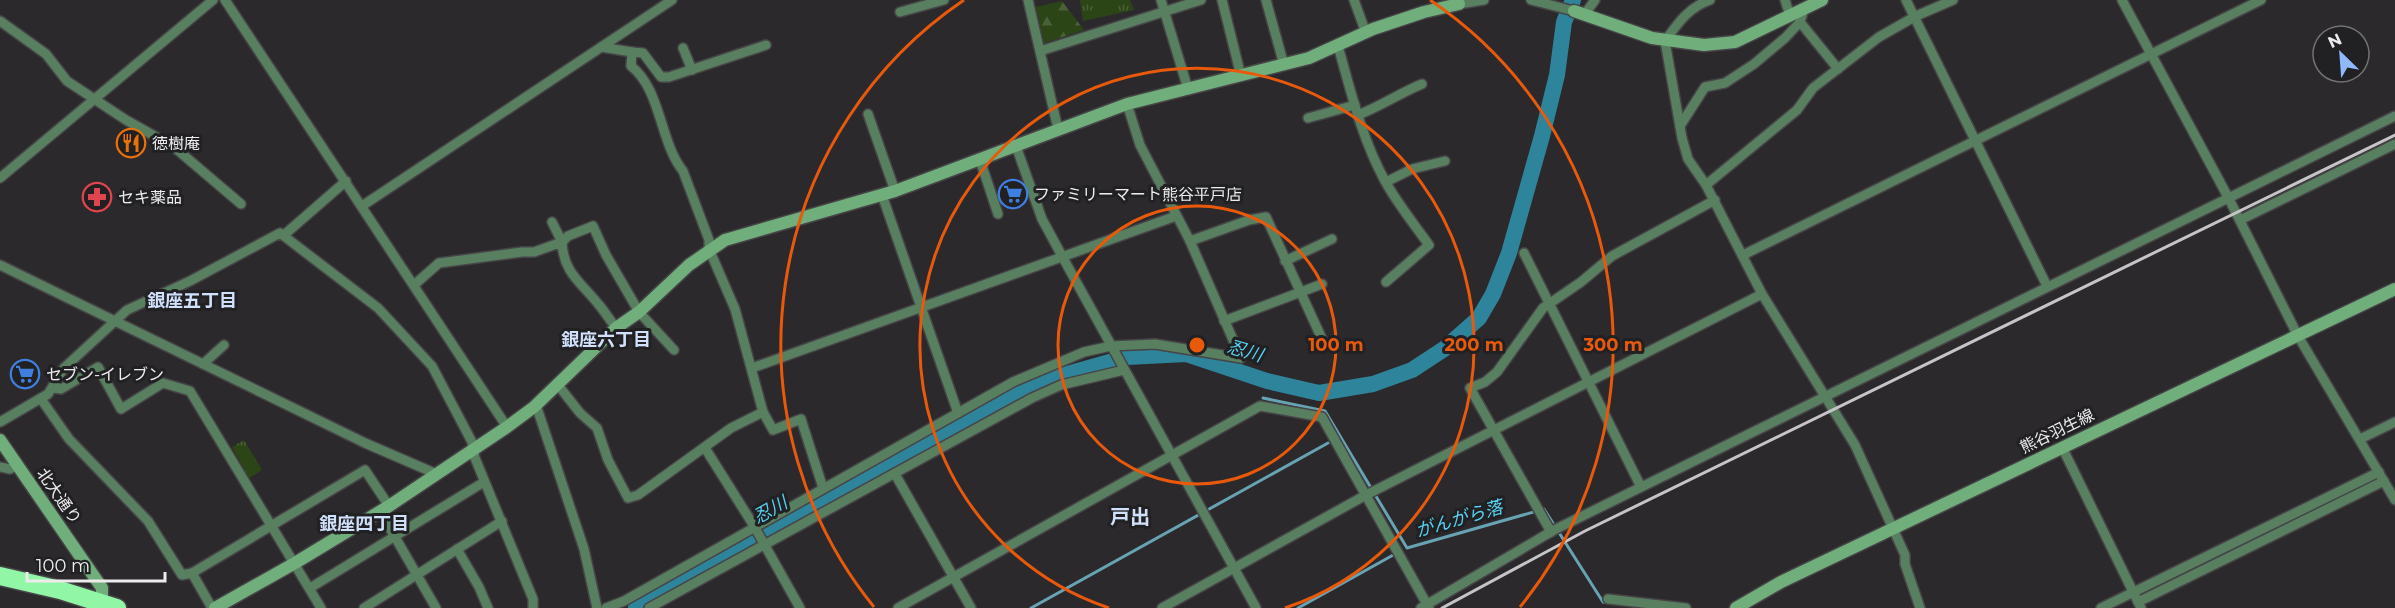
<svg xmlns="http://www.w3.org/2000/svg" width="2395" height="608" viewBox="0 0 2395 608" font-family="Montserrat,'Noto Sans JP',sans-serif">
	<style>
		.forest { fill: url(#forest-firs) }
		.park { fill: url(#park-tufts) }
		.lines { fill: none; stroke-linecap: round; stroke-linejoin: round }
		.stream { stroke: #67a3b3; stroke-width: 3 }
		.river { stroke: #2e849a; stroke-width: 16 }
		.street-casing { stroke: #464447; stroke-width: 12 }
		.secondary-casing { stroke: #464447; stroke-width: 15 }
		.highway-casing { stroke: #464447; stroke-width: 21 }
		.street { stroke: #587f5f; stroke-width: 9 }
		.secondary { stroke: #70af7b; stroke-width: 12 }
		.highway { stroke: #91f6a5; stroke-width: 18 }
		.rail { stroke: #c6c4c6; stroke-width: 3 }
		.ring { fill: none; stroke: #e8590c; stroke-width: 3 }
		.labels { text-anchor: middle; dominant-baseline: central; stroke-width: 6; stroke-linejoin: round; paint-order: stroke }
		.poi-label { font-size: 16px; fill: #edebed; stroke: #212022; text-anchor: start }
		.street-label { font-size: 16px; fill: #edebed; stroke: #212022 }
		.neighbourhood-label { font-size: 18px; font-weight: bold; fill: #d1e1fc; stroke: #212022 }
		.water-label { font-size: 18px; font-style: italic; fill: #56d1f1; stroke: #212022 }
		.quarter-label { font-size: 20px; font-weight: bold; fill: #d1e1fc; stroke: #212022 }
		.centre { fill: #e8590c; stroke: #212022; stroke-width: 3 }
		.ring-label { font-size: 18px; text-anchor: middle; font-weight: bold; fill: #e8590c; stroke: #212022; stroke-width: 6; stroke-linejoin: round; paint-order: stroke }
	</style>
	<defs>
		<pattern id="forest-firs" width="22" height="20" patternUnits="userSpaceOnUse" patternTransform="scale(1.5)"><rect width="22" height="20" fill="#2c4517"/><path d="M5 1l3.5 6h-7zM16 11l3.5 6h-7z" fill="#4b6039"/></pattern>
		<pattern id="park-tufts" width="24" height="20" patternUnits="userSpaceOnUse" patternTransform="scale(1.5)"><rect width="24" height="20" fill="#2c4517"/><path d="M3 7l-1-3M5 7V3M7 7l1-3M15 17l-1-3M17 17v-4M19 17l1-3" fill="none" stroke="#4b6039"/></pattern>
	</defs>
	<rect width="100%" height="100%" fill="#2b292c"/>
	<polygon class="forest" points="1062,1 1084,30 1044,43 1036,7"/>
	<g class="park">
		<polygon points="1080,0 1130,0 1134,10 1083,21"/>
		<polygon points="244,440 262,470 249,478 232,447"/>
	</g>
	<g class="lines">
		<g class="stream">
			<polyline points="1267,382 1267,381"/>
			<polyline points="1263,398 1325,411 1407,548 1544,509 1603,602 1608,603"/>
			<polyline points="1031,608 1328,443"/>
			<polyline points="1298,608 1395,554"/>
		</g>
		<polyline class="river" points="636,608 987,410 1043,381 1127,357 1186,354 1267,381 1319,393 1373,384 1412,370 1444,349 1479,318 1493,294 1509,253 1542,136 1557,75 1564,22 1573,0"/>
		<g class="street-casing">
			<g id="street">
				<polyline points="225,0 507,427"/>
				<polyline points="1028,0 1058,129"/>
				<polyline points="1161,0 1188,89"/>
				<polyline points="1222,0 1241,76"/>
				<polyline points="1266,0 1284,65"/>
				<polyline points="1354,0 1366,33"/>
				<polyline points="1458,0 1459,4 1484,0"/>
				<polyline points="1531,0 1574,11"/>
				<path d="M1710,0C1689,7 1678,23 1665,41L1682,138L1688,159L1706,185L1762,294L1855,445L1905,555V564L1920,608"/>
				<polyline points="1785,0 1790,16"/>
				<polyline points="1906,0 2047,286"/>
				<polyline points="2122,0 2228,197 2298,336 2395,500"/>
				<polyline points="900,12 944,0"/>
				<polyline points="1584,15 1595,0"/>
				<polyline points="0,21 46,54 67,81 126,120 174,147 241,204"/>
				<polyline points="1800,22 1838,69"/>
				<path d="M1338,46C1351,92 1362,139 1385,181C1397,203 1414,224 1429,245L1386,282"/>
				<polyline points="683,48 692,70"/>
				<polyline points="1040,51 1201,0"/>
				<polyline points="632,52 643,53 661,77 669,77 766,45"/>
				<polyline points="1127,104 1140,145 1190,241 1249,220 1266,217 1323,341"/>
				<polyline points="868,114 895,191"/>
				<path d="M1358,115C1381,106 1400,93 1422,84"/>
				<polyline points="1308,118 1355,105"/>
				<polyline points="1680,126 1705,87 1725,83 1754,64 1785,38 1800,22 1804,9"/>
				<polyline points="1016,146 1042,219 1062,256 1256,608"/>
				<polyline points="980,160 998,214"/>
				<polyline points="0,178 213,0"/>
				<polyline points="1386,182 1412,169 1445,161"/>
				<polyline points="1706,185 1797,110 1813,88 1879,37 1916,16 1953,0"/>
				<polyline points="882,195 958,413"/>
				<polyline points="362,206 672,0"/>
				<polyline points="2240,220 2395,144"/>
				<polyline points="552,222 562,242 568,236 593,226 606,255 639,312 674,350"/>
				<polyline points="284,235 346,181"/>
				<polyline points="1190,241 1241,358"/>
				<polyline points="1524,253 1641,487"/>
				<polyline points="1743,255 2261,0"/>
				<polyline points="1285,261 1332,239"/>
				<polyline points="0,265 365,443 432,472 434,477"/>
				<path d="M414,285L439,263L522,252H534L562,242C563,273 582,283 599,305C605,312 610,320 616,328"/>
				<polyline points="1224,321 1322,284"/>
				<polyline points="203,364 224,345"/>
				<polyline points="752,368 1176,216"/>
				<path d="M558,385L580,413L597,428L608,460L628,498L638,495L731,428L763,412L735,309L709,249V240L683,171C660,143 661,89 631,66L632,52L601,47"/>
				<polyline points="53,388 61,389 98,367 121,409 163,383 190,391 321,608"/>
				<polyline points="41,399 69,439 148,521 182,575 192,573 212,608"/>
				<polyline points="534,407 538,411 584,549 597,608"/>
				<polyline points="763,412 773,430 801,419 823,488"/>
				<polyline points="0,422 48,394 64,368 127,310 190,281 280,233 378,308 432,366 472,442 475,458 533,599 533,608"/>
				<polyline points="2360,439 2395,422"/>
				<polyline points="2062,447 2141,608"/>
				<polyline points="705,448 754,526 800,608"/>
				<polyline points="0,467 10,469 17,465"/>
				<polyline points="895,474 971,608"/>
				<polyline points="380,511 436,608"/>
				<polyline points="1551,532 1470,388 1485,382 1497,372 1543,308 1581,282 1612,256 1715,200"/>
				<polyline points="457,549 479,587 488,608"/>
				<polyline points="192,573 365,470 389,506"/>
				<polyline points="310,588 484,482"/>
				<polyline points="1608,599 1686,608"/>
				<polyline points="2138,602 2384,481"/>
				<polyline points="364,608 502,521"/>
				<polyline points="606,608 624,601 1013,382 1084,352 1111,346 1155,344 1241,358"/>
				<polyline points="649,608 1032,398 1061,385 1124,370"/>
				<polyline points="898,608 1260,406 1322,417 1429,608"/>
				<polyline points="1162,608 1366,495 1762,294"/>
				<polyline points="1421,608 1554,530 2395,116"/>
				<polyline points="2101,608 2379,472"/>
			</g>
		</g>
		<g class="secondary-casing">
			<g id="secondary">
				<polyline points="1574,11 1652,38 1704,45 1735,42 1822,0"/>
				<polyline points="0,440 102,588 102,604 99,606"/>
				<polyline points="215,608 295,563 389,506 507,427 534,407 616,328 639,312 689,265 725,240 895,191 1127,104 1309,58 1373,29 1424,12 1459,4"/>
				<polyline points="1736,608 1781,582 2395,289"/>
			</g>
		</g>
		<g class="highway-casing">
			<polyline id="highway" points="0,576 60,590 117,608"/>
		</g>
		<use href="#street" class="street"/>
		<use href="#secondary" class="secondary"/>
		<use href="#highway" class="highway"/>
		<polyline class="rail" points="1442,608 1585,531 2395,135"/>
	</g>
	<g class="ring">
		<circle cx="1197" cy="345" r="139"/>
		<path d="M1109 608A277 277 0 1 1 1285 608"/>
		<path d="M874 607A416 416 0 0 1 964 0M1430 0A416 416 0 0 1 1520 607"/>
	</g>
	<defs>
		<g id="restaurant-ring" transform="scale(1.5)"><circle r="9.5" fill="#212022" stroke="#e8710a" stroke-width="1.5"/><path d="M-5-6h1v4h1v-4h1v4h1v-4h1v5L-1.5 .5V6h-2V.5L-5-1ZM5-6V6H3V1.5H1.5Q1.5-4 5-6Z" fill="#e8710a"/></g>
		<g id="supermarket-ring" transform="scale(1.5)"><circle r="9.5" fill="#212022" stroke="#3f7fe0" stroke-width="1.5"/><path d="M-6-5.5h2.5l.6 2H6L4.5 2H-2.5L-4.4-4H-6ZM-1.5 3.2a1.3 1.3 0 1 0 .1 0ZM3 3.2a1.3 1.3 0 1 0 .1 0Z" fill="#3f7fe0"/></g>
		<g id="pharmacy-ring" transform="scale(1.5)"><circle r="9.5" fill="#212022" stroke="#e0444e" stroke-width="1.5"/><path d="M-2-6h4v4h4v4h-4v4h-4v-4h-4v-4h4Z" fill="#e0444e"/></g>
	</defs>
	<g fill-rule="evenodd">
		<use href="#restaurant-ring" x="131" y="143"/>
		<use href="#supermarket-ring" x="1013" y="194"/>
		<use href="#pharmacy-ring" x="97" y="197"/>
		<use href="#supermarket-ring" x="25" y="374"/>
	</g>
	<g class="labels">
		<g class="poi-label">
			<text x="152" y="143">徳樹庵</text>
			<text x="1034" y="194">ファミリーマート熊谷平戸店</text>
			<text x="118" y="197">セキ薬品</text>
			<text x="46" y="374">セブン-イレブン</text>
		</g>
		<g class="street-label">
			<text transform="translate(2057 431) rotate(-26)">熊谷羽生線</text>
			<text transform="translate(59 496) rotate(55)">北大通り</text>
		</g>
		<g class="neighbourhood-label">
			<text x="192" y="301">銀座五丁目</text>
			<text x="606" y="340">銀座六丁目</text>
			<text x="364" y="524">銀座四丁目</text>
		</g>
		<g class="water-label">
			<text transform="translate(1245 351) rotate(16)">忍川</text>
			<text transform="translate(770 510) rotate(-29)">忍川</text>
			<text transform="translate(1459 519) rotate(-16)">がんがら落</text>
		</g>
		<g class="quarter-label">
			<text x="1130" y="517">戸出</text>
		</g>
	</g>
	<circle cx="1197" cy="345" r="9" class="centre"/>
	<g class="ring-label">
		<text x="1336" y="351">100 m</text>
		<text x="1474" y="351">200 m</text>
		<text x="1613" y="351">300 m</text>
	</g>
	<g transform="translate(2341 54) rotate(335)"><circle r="28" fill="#212022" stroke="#737173" stroke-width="1.5"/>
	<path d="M0-4.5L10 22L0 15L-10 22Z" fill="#90b8fd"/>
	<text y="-9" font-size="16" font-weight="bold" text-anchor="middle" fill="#edebed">N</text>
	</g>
	<path d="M27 572v9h138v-9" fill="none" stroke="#edebed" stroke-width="3"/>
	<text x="36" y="572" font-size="18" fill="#edebed" stroke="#212022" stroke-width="4.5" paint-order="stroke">100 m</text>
</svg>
